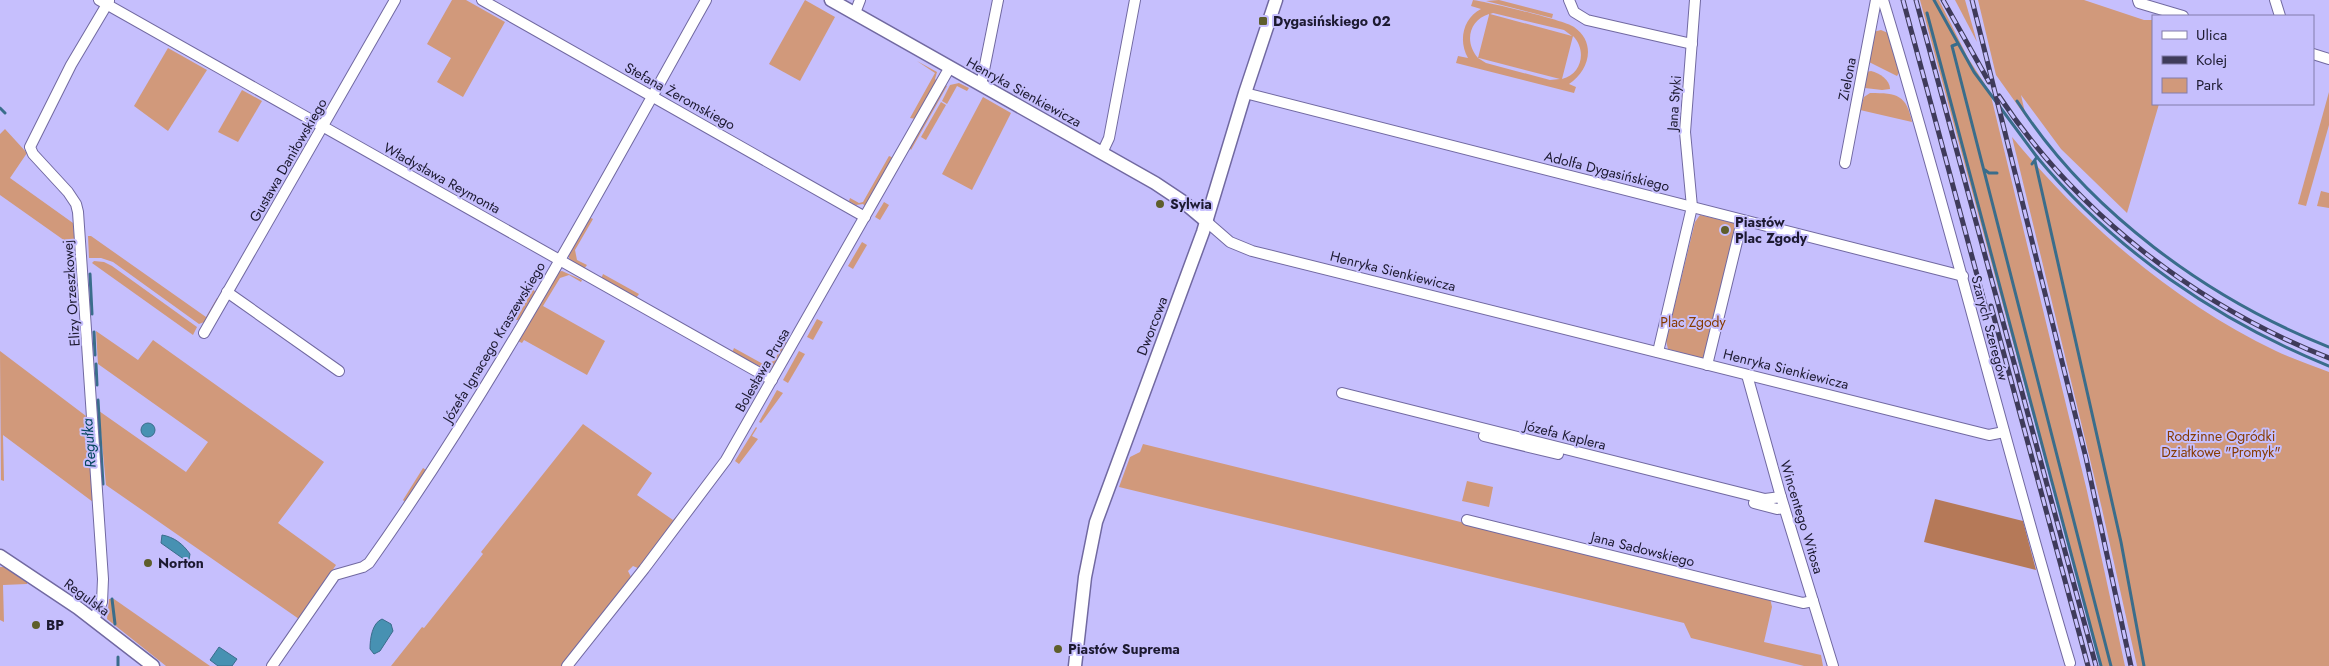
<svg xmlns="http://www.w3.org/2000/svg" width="2329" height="666" viewBox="0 0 2329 666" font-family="Jost,sans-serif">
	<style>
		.green { fill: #d1997b; fill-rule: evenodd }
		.forest { fill: #b57958 }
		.water { fill: #4791b2; stroke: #3a6d8b }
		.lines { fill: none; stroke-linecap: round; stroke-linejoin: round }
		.stream { stroke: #3a6d8b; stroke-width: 3 }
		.minor-casing { stroke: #7169a1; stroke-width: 12 }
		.tertiary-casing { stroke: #7169a1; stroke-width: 15 }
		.minor { stroke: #fff; stroke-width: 10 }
		.tertiary { stroke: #fff; stroke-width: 12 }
		.rail-casing { stroke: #3f3b5a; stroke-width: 5 }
		.rail { stroke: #c6bffd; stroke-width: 3; stroke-dasharray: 9; stroke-linecap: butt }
		.poi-dot { fill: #5e5e2b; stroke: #c6bffd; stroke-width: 2 }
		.labels { text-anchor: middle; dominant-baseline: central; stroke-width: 4; stroke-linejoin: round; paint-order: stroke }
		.poi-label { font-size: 14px; font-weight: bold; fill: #1d1a31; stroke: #c6bffd; text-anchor: start }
		.street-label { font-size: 14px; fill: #1d1a31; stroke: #c6bffd }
		.park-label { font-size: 14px; fill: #863b00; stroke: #c6bffd }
		.water-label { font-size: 15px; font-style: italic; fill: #05475f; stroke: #c6bffd }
	</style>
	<rect width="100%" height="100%" fill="#c6bffd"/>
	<g class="green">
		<polygon points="452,0 466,0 505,22 463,97 437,82 451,58 427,44"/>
		<polygon points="805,0 835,17 800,81 769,64"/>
		<path d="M1473,0C1488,2 1563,20 1574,27C1597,43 1589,71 1569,84L1576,87L1574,93L1456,63L1458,56L1468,58C1458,41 1463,18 1481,9L1471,6ZM1493,13L1564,30L1572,36L1490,14ZM1489,14V15L1478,58C1464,42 1469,20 1489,14ZM1573,36C1587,50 1582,74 1562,79ZM1478,58H1479L1560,79L1550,80L1486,63Z"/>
		<polygon points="1499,0 1553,14 1552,18 1486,1"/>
		<polygon points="1920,0 1939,0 1968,58 1990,92 2087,491 2125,666 2101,666"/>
		<polygon points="1955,0 1965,0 1977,42"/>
		<polygon points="1978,0 2084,0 2144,20 2153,20 2153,104 2159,104 2127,213 2061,149 2021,95 2026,117 1996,75"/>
		<polygon points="1881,30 1888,33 1900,71 1897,76 1869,62 1873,32"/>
		<polygon points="168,48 207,70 168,131 134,106"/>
		<polygon points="917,61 937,72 935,79 937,81 916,119 910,118 935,73"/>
		<path d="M1871,71C1880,73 1890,80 1890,89L1882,90L1865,88L1862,84L1866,72Z"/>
		<polygon points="959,83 969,88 967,91 957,86 947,104 942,101 950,85"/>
		<polygon points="945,85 947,86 911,150 909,147"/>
		<polygon points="242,90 262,101 238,142 218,132"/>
		<polygon points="2329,92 2329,125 2306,206 2298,204"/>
		<path d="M1870,93C1898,93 1906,95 1912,122L1860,110L1864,97Z"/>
		<polygon points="983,97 1011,113 972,190 942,174"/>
		<polygon points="941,102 946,105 926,140 921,137"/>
		<polygon points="5,129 27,153 10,178 73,223 75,248 0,195 0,134"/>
		<path d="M2012,137C2085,225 2172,301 2276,351C2293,359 2312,365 2329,372V666H2137L2102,509Z"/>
		<polygon points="889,156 894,158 867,204 865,206 863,204 856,205 849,201 850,198 859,203 863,202"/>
		<polygon points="2321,191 2329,193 2329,208 2317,206"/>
		<polygon points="884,202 889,205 880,220 875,217"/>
		<polygon points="1700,215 1734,223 1737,225 1704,359 1668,349 1666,341 1695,222"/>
		<polygon points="589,217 593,219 575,250 577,260 587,265 584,269 570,260 568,255"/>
		<polygon points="88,236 91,236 206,317 217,298 219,300 207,321 199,324 113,262 101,258 89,258"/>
		<polygon points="862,242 867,245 853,269 848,266"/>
		<polygon points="94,261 104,262 112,266 197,327 193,335 92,263"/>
		<polygon points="562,271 582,280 581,282 569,275 560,278 543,306 605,341 587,375 524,340 522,343 518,341 557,272"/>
		<polygon points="603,274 639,294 636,298 601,279"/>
		<polygon points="533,289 536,293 520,320 516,320"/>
		<polygon points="817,319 823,322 813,340 807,337"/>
		<polygon points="96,331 138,360 153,340 324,462 278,523 336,565 299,619 106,485 99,411 186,472 208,442 98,364"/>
		<polygon points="785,341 788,344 775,366 768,370 732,353 734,348 763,364 774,361"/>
		<polygon points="0,351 86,416 93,502 3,435 4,481 1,480"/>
		<polygon points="799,351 805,354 788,383 783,380"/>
		<polygon points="777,390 783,393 761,423 759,422"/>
		<polygon points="583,424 652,473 637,495 673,520 683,509 684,510 640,569 633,566 628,571 632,579 562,666 391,666 422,627 424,628 483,554 481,552"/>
		<polygon points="756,427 757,428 752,436 758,439 739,464 735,461"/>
		<polygon points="1143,444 1770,598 1772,607 1764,642 1821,655 1823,666 1804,666 1691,638 1684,623 1119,487 1130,457 1140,452"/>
		<polygon points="423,468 426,470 405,502 403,500"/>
		<polygon points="1467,481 1493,487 1489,507 1462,501"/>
		<polygon points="0,567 6,567 28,580 27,584 3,585 4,622 0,620"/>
		<polygon points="109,599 114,599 210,666 166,666 107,619"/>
	</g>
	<polygon class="forest" points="1935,499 2023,521 2036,570 1924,542"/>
	<g class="water">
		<circle cx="148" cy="430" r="7"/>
		<path d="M162,535C174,537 183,544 190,554L189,560H185L161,543Z"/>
		<path d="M382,619L391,624L393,631L380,651L374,654L370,649C370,639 372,623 382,619Z"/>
		<polygon points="219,647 237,659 232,666 218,666 210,660"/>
	</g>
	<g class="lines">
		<g class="stream">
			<polyline points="1934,0 1974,72 2037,157"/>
			<polyline points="1927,13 2101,666"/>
			<polyline points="1957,44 1952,46 2111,666"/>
			<path d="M2017,101C2087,211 2208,299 2329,347"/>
			<polyline points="0,108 5,113"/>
			<polyline points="2035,161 2121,542 2144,666"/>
			<path d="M2032,164L2037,157C2114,250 2218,321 2329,366"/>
			<polyline points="1985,170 1989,173 1997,173"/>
			<polyline points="90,274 92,314"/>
			<polyline points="94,332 95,355"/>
			<polyline points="96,364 97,385"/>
			<polyline points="98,400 103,484"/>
			<polyline points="112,599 115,624"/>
			<polyline points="118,657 118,666"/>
		</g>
		<g class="minor-casing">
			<g id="minor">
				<polyline points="99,0 772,380"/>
				<polyline points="482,0 865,217"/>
				<polyline points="1569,0 1574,12 1587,20 1692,44"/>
				<path d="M1883,0C1950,220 2004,443 2070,663"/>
				<polyline points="2138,0 2139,3 2183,16"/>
				<polyline points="2275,0 2280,16"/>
				<polyline points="855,13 860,0"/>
				<polyline points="2313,54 2329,59"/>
				<polyline points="981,85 998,0"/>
				<polyline points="1245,93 1963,276"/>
				<polyline points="1102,153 1109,138 1135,0"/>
				<polyline points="1845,163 1876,0"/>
				<polyline points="1207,222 1230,242 1252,251 1989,435 2004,432"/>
				<polyline points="227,292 339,371"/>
				<polyline points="204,333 395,0"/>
				<polyline points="1658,352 1692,207 1685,132 1695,0"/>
				<polyline points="1707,365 1742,221"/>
				<polyline points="1747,375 1781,497 1833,666"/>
				<polyline points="1342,393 1765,499 1781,497"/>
				<polyline points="1484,436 1558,454"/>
				<polyline points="1754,503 1777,509 1784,508"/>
				<polyline points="1467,520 1803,603 1813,601"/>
				<polyline points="94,619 102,602 103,579 78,212 76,204 68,192 33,154 30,147 71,65 109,1"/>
				<path d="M272,666L335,575L363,567L369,563C496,384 599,191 706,0"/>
				<polyline points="567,666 644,569 726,460 950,67"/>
			</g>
		</g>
		<g class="tertiary-casing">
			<g id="tertiary">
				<polyline points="831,0 1155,183 1182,201 1207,222"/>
				<polyline points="0,556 78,608 153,666"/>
				<polyline points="1075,666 1085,577 1096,522 1203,232 1245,93 1276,0"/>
			</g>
		</g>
		<use href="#minor" class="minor"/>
		<use href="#tertiary" class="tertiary"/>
		<g class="rail-casing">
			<g id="rail">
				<polyline points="1903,0 1988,316"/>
				<polyline points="1916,0 2096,666"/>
				<polyline points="1943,0 1989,82"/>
				<polyline points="1972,0 2086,458 2131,666"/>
				<path d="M1999,96C2078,215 2197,306 2329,358"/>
				<polyline points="1991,306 2088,666"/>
			</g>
		</g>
		<use href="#rail" class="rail"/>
	</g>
	<g class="poi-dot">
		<rect x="1258" y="16" width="10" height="10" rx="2.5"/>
		<circle cx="1160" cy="204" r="5"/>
		<circle cx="1725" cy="230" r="5"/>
		<circle cx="148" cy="563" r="5"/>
		<circle cx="36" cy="625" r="5"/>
		<circle cx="1058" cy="649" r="5"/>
	</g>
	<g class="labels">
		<g class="poi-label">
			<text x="1273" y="21">Dygasińskiego 02</text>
			<text x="1170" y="204">Sylwia</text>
			<text x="1735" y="222">Piastów<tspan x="1735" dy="16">Plac Zgody</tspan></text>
			<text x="158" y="563">Norton</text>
			<text x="46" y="625">BP</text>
			<text x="1068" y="649">Piastów Suprema</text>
		</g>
		<g class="street-label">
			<text transform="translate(1847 79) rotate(-79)">Zielona</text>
			<text transform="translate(1024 92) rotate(29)">Henryka Sienkiewicza</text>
			<text transform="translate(680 96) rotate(29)">Stefana Żeromskiego</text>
			<text transform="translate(1674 103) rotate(-86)">Jana Styki</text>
			<text transform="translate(288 160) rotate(-60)">Gustawa Daniłowskiego</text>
			<text transform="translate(1607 171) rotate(14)">Adolfa Dygasińskiego</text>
			<text transform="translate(442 178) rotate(29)">Władysława Reymonta</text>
			<text transform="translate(1393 271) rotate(14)">Henryka Sienkiewicza</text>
			<text transform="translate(71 293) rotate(-94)">Elizy Orzeszkowej</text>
			<text transform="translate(1152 326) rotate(-69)">Dworcowa</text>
			<text transform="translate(1990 328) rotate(75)">Szarych Szeregów</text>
			<text transform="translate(494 342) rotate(-59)">Józefa Ignacego Kraszewskiego</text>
			<text transform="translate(1786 369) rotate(14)">Henryka Sienkiewicza</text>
			<text transform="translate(762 370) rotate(-60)">Bolesława Prusa</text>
			<text transform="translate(1565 435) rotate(14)">Józefa Kaplera</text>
			<text transform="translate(1802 517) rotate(73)">Wincentego Witosa</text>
			<text transform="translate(1643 549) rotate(14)">Jana Sadowskiego</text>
			<text transform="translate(87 597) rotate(36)">Regulska</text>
		</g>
		<g class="park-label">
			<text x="1693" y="322">Plac Zgody</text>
			<text x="2221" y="436">Rodzinne Ogródki<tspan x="2221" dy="16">Działkowe "Promyk"</tspan></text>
		</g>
		<g class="water-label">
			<text transform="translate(89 443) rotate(-94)">Regułka</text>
		</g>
	</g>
	<rect x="2152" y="15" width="162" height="90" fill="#c6bffd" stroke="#827dab"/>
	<rect x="2162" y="31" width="25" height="8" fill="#ffffff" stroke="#827dab"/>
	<text x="2196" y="40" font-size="15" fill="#1d1a31">Ulica</text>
	<rect x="2162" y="56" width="25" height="8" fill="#3f3b5a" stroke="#827dab"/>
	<text x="2196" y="65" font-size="15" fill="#1d1a31">Kolej</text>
	<rect x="2162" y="78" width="25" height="15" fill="#d1997b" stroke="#827dab"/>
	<text x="2196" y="90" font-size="15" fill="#1d1a31">Park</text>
</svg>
